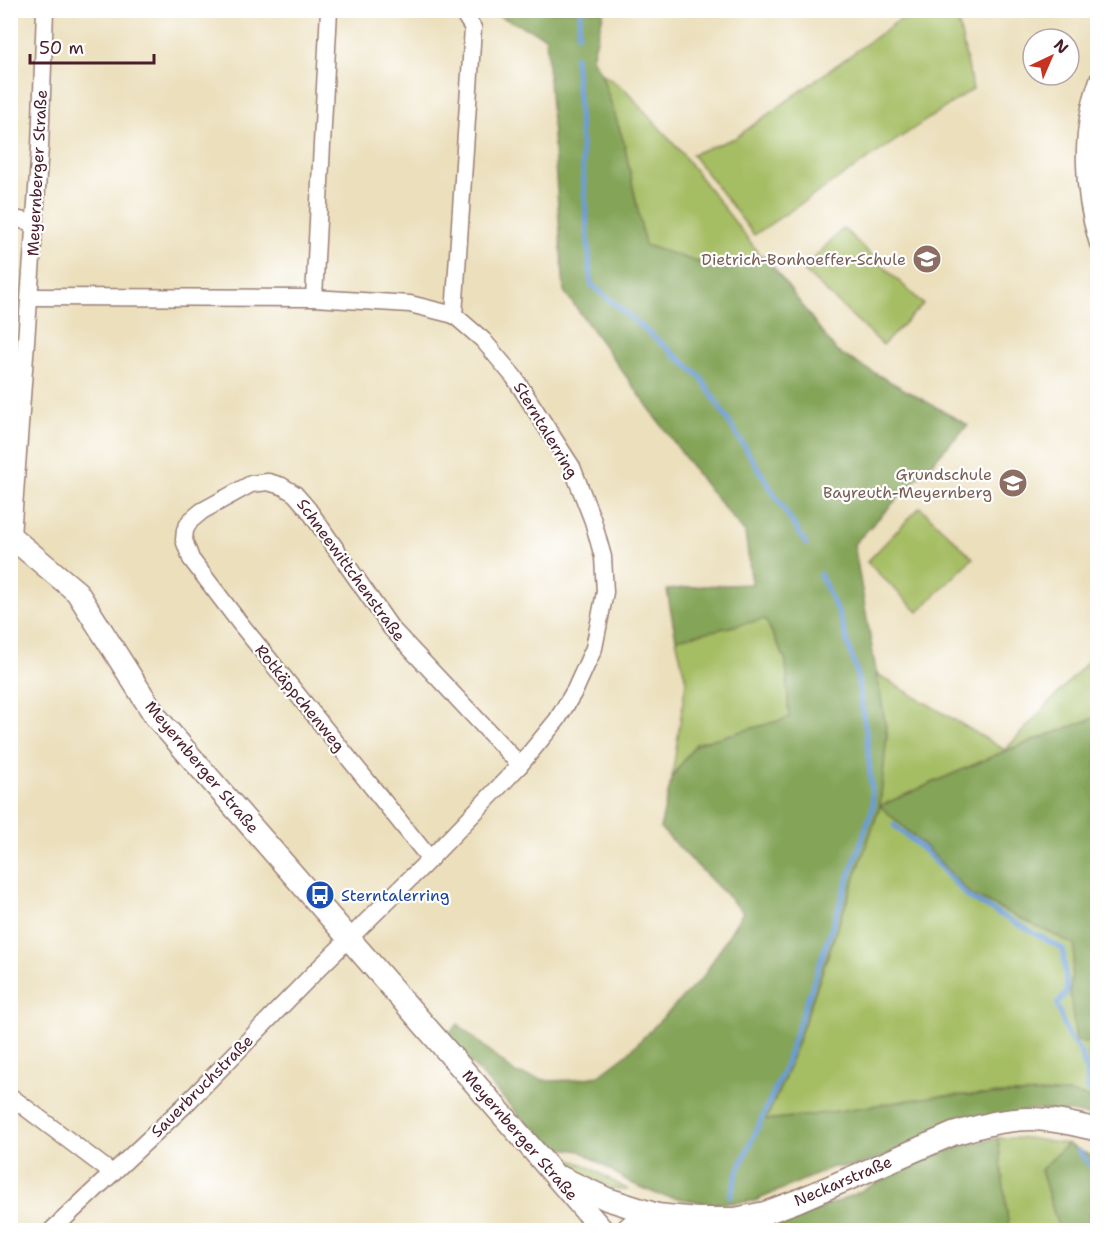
<svg xmlns="http://www.w3.org/2000/svg" width="1108" height="1241" viewBox="0 0 1108 1241" font-family="'Shantell Sans',sans-serif">
	<style>
		.green { fill: #a5bd63; stroke: #786e47; stroke-width: 1.5 }
		.forest { fill: #84a459; stroke: #676242; stroke-width: 1.5 }
		.water { fill: #6c9dd6; stroke: #5b5e80; stroke-width: 1.5 }
		.lines { fill: none; stroke-linecap: round; stroke-linejoin: round }
		.stream { stroke: #6c9dd6; stroke-width: 5 }
		.street-casing { stroke: #9a7f74; stroke-width: 19 }
		.secondary-casing { stroke: #9a7f74; stroke-width: 25 }
		.street { stroke: #fff; stroke-width: 16 }
		.secondary { stroke: #fff; stroke-width: 22 }
		.labels { text-anchor: middle; dominant-baseline: central; stroke-width: 4.5; stroke-linejoin: round; paint-order: stroke }
		.street-label { font-size: 16px; fill: #4a1f2b; stroke: #fff }
		.education-label { font-size: 16px; fill: #785e54; stroke: #fff; text-anchor: end }
		.transit-label { font-size: 16px; fill: #164399; stroke: #fff; text-anchor: start }
	</style>
	<rect width="100%" height="100%" fill="#fff"/>
	<filter id="ink" filterUnits="userSpaceOnUse"><feTurbulence type="fractalNoise" baseFrequency=".0167" numOctaves="2"/><feDisplacementMap in="SourceGraphic" scale="12" xChannelSelector="R" yChannelSelector="G"/><feConvolveMatrix kernelMatrix="1 2 1 2 8 2 1 2 1" color-interpolation-filters="sRGB"/></filter>
	<filter id="wash" filterUnits="userSpaceOnUse"><feTurbulence type="fractalNoise" baseFrequency=".008" numOctaves="4" result="noise"/><feDisplacementMap in="SourceGraphic" scale="24" xChannelSelector="R" yChannelSelector="G"/><feGaussianBlur stdDeviation="1.35" result="paint"/><feColorMatrix in="noise" values="0 0 0 0 0 0 0 0 0 0 0 0 0 0 0 0 0 1.4 0 .05"/><feComposite in="paint" operator="in"/></filter>
	<g filter="url(#wash)">
		<rect width="100%" height="100%" fill="#ebdfbc"/>
		<g class="green">
			<polygon points="912,11 956,11 973,89 754,235 692,154 735,138"/>
			<polygon points="601,73 626,90 680,151 761,256 703,264 645,245 624,143"/>
			<polygon points="843,228 923,304 883,345 803,270"/>
			<polygon points="920,507 973,558 918,612 867,562"/>
			<polygon points="765,619 786,661 789,718 696,744 672,777 686,681 676,639"/>
			<polygon points="1097,652 1097,717 1005,751 880,806 928,849 970,894 1075,945 1070,992 1076,1041 1097,1044 1097,1100 1070,1093 1054,1093 937,1096 812,1115 765,1120 786,1075 880,806 887,734 877,674 1005,750"/>
			<polygon points="998,1138 1027,1138 1067,1144 1041,1170 1059,1230 1009,1230"/>
			<polygon points="569,1159 587,1166 628,1190 613,1189 583,1174 562,1160"/>
		</g>
		<g class="forest">
			<polygon points="488,11 604,11 592,58 601,73 624,143 645,245 703,264 765,256 837,352 968,425 854,544 887,734 880,806 1005,751 1097,717 1097,1044 1076,1041 1070,992 1075,945 970,894 928,849 880,806 786,1075 766,1120 812,1115 937,1096 1052,1093 1070,1093 1097,1100 1097,1118 1071,1112 1032,1109 852,1167 833,1167 755,1201 712,1204 659,1195 631,1183 581,1151 561,1148 556,1153 537,1135 446,1036 458,1024 515,1073 549,1081 573,1080 598,1076 627,1054 703,977 743,912 660,828 672,777 696,744 789,718 786,661 765,619 676,639 667,590 702,586 752,584 745,533 705,485 564,291 546,37"/>
			<polygon points="998,1138 1009,1230 758,1230 840,1201 916,1164 960,1146"/>
			<polygon points="1067,1144 1097,1159 1097,1216 1088,1214 1095,1230 1059,1230 1041,1170"/>
		</g>
		<polygon class="water" points="1097,1049 1097,1088 1091,1077 1089,1055"/>
		<g class="lines">
			<g class="stream">
				<polyline points="578,35 581,10"/>
				<polyline points="575,56 591,284 700,376 806,544"/>
				<polyline points="894,825 925,851 968,897 1063,949 1067,992 1057,1004 1068,1036 1080,1051 1087,1073 1087,1090"/>
				<polyline points="1079,1151 1098,1176"/>
				<polyline points="730,1197 738,1171 783,1071 873,807 867,738 856,669 839,615 820,574"/>
			</g>
		</g>
	</g>
	<g filter="url(#ink)">
		<g class="lines">
			<g class="street-casing">
				<g id="street">
					<path d="M1098,80C1079,132 1082,192 1098,244"/>
					<polyline points="10,218 35,223"/>
					<polyline points="30,297 314,298 410,304 454,315 483,340 514,377 572,467 593,521 603,557 605,592 594,648 575,690 557,720 520,765 430,859 316,971 185,1105 52,1230"/>
					<polyline points="314,298 329,10"/>
					<polyline points="454,315 473,28 464,14 455,10"/>
					<polyline points="12,536 40,147 45,10"/>
					<polyline points="430,859 239,622 191,559 184,540 185,530 190,521 202,511 251,484 268,482 282,486 295,494 308,509 391,628 520,765"/>
					<polyline points="10,1096 112,1173"/>
				</g>
			</g>
			<g class="secondary-casing">
				<g id="secondary">
					<polyline points="10,536 77,592 156,717 534,1151 602,1230"/>
					<path d="M562,1178L607,1199L657,1215L697,1219H735L765,1213L797,1201L953,1134C983,1125 1014,1116 1046,1120C1063,1121 1081,1126 1098,1130"/>
					<polyline points="627,1230 636,1222 657,1215"/>
				</g>
			</g>
			<use href="#street" class="street"/>
			<use href="#secondary" class="secondary"/>
		</g>
	</g>
	<defs>
		<g id="school-disc" transform="scale(1.5)"><circle r="9.5" fill="#8d6e63" stroke="#fff"/><path d="M0-5L7-2L0 1L-7-2ZM-4 1L0 2.5L4 1V4Q0 6-4 4Z" fill="#fff"/></g>
		<g id="bus-disc" transform="scale(1.5)"><circle r="9.5" fill="#1a4fb4" stroke="#fff"/><path d="M-5-6H5V4H4V6H2V4H-2V6H-4V4H-5ZM-3.5-4V0h7V-4ZM-3.5 1.2v1.5H-2V1.2ZM2 1.2v1.5H3.5V1.2Z" fill="#fff"/></g>
	</defs>
	<g fill-rule="evenodd">
		<use href="#school-disc" x="927" y="259"/>
		<use href="#school-disc" x="1013" y="483"/>
		<use href="#bus-disc" x="320" y="895"/>
	</g>
	<g class="labels">
		<g class="street-label">
			<text transform="translate(37 173) rotate(-87)">Meyernberger Straße</text>
			<text transform="translate(546 430) rotate(59)">Sterntalerring</text>
			<text transform="translate(351 570) rotate(54)">Schneewittchenstraße</text>
			<text transform="translate(300 698) rotate(51)">Rotkäppchenweg</text>
			<text transform="translate(202 767) rotate(50)">Meyernberger Straße</text>
			<text transform="translate(202 1086) rotate(-45)">Sauerbruchstraße</text>
			<text transform="translate(520 1135) rotate(49)">Meyernberger Straße</text>
			<text transform="translate(843 1181) rotate(-23)">Neckarstraße</text>
		</g>
		<g class="education-label">
			<text x="906" y="259">Dietrich-Bonhoeffer-Schule</text>
			<text x="992" y="474">Grundschule<tspan x="992" dy="18">Bayreuth-Meyernberg</tspan></text>
		</g>
		<g class="transit-label">
			<text x="341" y="895">Sterntalerring</text>
		</g>
	</g>
	<rect width="1108" height="1241" fill="none" stroke="#fff" stroke-width="36"/>
	<g transform="translate(1051 57) rotate(44)"><circle r="28" fill="#ffffff" stroke="#b7a5aa" stroke-width="1.5"/>
	<path d="M0-4.5L10 22L0 15L-10 22Z" fill="#c8321e"/>
	<text y="-9" font-size="16" font-weight="bold" text-anchor="middle" fill="#4a1f2b">N</text>
	</g>
	<path d="M30 54v9h124v-9" fill="none" stroke="#4a1f2b" stroke-width="3"/>
	<text x="39" y="54" font-size="18" fill="#4a1f2b" stroke="#ffffff" stroke-width="4.5" paint-order="stroke">50 m</text>
</svg>
